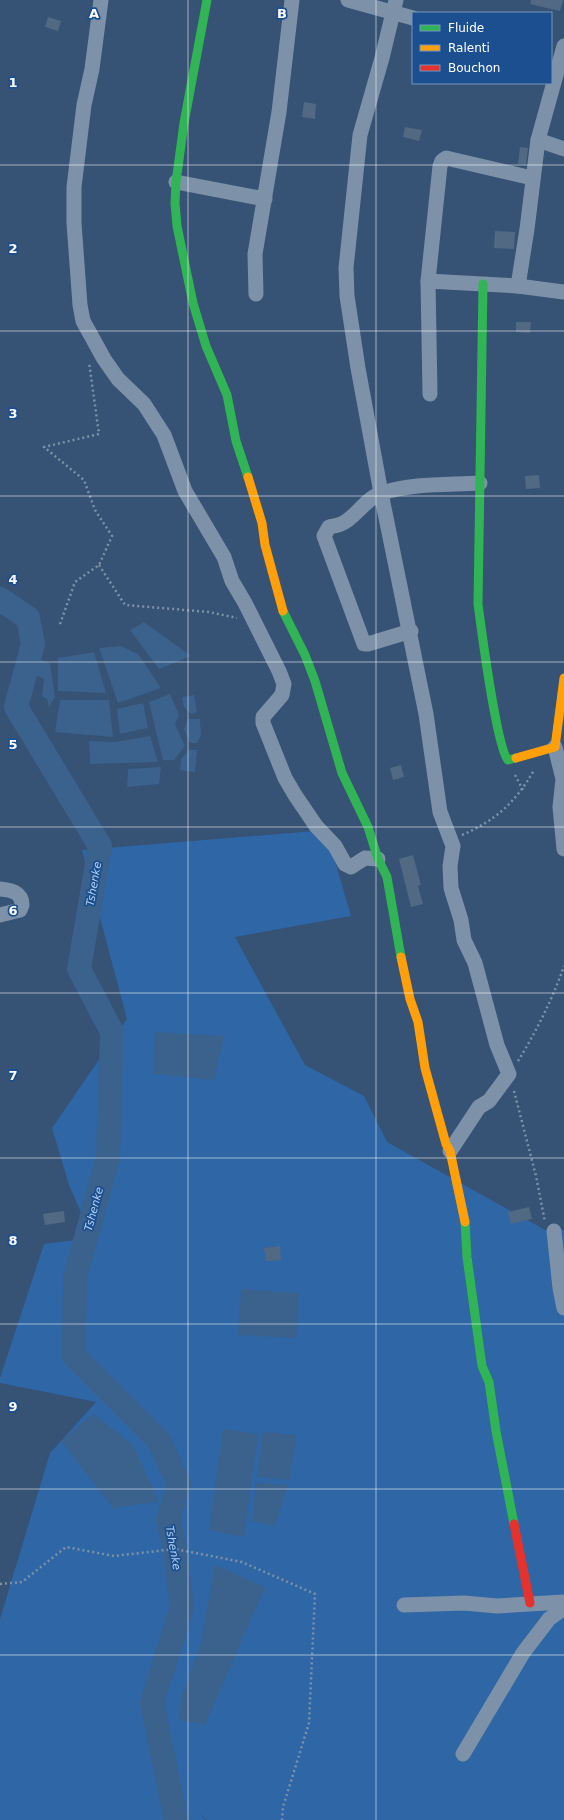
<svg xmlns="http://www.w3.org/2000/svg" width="564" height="1820" viewBox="0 0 564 1820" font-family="'DejaVu Sans',sans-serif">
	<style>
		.green { fill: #2f66a5 }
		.water { fill: #3b618d }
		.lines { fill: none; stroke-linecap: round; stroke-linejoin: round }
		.river { stroke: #3b618d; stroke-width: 24 }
		.building { fill: #526984 }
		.path { stroke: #7d92a8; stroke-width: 2.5; stroke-dasharray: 2 3; stroke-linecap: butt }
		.street { stroke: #7d92a8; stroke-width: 15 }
		.fast { stroke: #30b455; stroke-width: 9 }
		.slow { stroke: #ff9f0a; stroke-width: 9 }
		.jam { stroke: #e5322d; stroke-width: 9 }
		.grid { fill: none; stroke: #fff; stroke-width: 1; stroke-opacity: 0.55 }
		.labels { text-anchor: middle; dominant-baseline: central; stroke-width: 3.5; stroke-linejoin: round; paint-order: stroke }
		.water-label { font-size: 11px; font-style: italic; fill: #b5d3f5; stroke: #1b4f8f }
		.grid-label { font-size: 13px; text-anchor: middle; font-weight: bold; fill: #fff; stroke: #1b4f8f; stroke-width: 3.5; stroke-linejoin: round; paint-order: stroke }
	</style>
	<rect width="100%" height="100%" fill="#365274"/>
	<polygon class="green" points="326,830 351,916 235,937 305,1065 364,1096 387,1142 547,1231 564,1230 564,1820 207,1820 199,1813 206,1820 0,1820 0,1619 50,1453 96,1402 0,1383 0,1378 44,1244 92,1238 69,1185 52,1128 127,1019 82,850"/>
	<g class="water">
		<polygon points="144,622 191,656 159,669 130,630"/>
		<polygon points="121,646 138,654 161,688 118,703 99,648"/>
		<polygon points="94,652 106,693 58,691 58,658"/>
		<polygon points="39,659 50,663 55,697 49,707 47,699 42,696 44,679 33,674"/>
		<polygon points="170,694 179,715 175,724 185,746 174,760 163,760 149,702"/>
		<polygon points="194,695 197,712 191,714 184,707 182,697"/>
		<polygon points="60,700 109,700 113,737 55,732"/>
		<polygon points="143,703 148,728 120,734 117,709"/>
		<polygon points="188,719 200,719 201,735 197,743 190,743 184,729"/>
		<polygon points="150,736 158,762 90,764 89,741 114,742"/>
		<polygon points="189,750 197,750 195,772 180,770 181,759"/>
		<polygon points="161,767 159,784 127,787 128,769"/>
		<polygon points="155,1032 224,1036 214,1080 154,1074"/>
		<polygon points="241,1289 299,1293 296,1338 238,1335"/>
		<polygon points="93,1414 133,1445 159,1502 131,1505 114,1509 61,1441"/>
		<polygon points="223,1429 258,1434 244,1537 209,1530"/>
		<polygon points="263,1432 296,1435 290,1480 257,1477"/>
		<polygon points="256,1483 288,1485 275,1526 252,1521"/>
		<polygon points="215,1565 265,1587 205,1725 179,1720 181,1698 200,1646"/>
	</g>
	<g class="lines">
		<polyline class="river" points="0,599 28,618 33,644 16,707 100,846 79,969 112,1032 108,1157 75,1278 74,1356 159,1441 179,1484 168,1520 175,1549 182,1607 152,1703 176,1820"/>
	</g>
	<g class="building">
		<polygon points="531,0 563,0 560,11 530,4"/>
		<polygon points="48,17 61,21 58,31 45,27"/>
		<polygon points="304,102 316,104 315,119 302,117"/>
		<polygon points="405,127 422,130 419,141 403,137"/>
		<polygon points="520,147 528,148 526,165 518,164"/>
		<polygon points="495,231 515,232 514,249 494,248"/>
		<polygon points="516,322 531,322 530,333 516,332"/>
		<polygon points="539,475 540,488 526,489 525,476"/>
		<polygon points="401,765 404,777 393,780 390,768"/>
		<polygon points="413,855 421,885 418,886 423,904 411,907 399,859"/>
		<polygon points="529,1207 532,1219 511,1224 508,1212"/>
		<polygon points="64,1211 65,1222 45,1225 43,1214"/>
		<polygon points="280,1246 281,1260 266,1261 264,1248"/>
	</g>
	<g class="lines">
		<g class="path">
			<polyline points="99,565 125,605 209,612 237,618"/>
			<polyline points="60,624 75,582 99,565 112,536 95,510 84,480 44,447 99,434 89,362"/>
			<polyline points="515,775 523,790"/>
			<path d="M462,835C495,821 516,802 534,770"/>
			<path d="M518,1061C536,1032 553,998 564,966"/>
			<polyline points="514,1091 536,1176 545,1222"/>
			<polyline points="0,1584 22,1582 66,1547 114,1556 175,1549 242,1562 315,1594 309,1723 283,1807 282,1820"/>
		</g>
		<g class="street">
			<polyline points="101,0 92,69 84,105 74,187 74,223 80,305 83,321 104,359 118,379 144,404 164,435 185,491 224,557 232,581 245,603 279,671 284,684 282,695 263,717 263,723 285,778 295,795 316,826 335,846 345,864 351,867 365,858 378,859"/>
			<polyline points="348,0 413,18"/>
			<polyline points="396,0 382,58 360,135 346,268 347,296 358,368 381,493 426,714 440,812 453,846 450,866 451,888 461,920 464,940 475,963 497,1045 509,1074 489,1101 479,1107 450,1151"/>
			<polyline points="538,140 564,149"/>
			<polyline points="532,178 446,158 442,161 440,166 428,281 518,286 564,292"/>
			<polyline points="176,182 265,199"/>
			<polyline points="428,281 430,394"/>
			<polyline points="518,286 527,229 538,140 564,46"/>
			<polyline points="256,294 255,254 279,112 292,0"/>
			<path d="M411,631L368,644H364L324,536L329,527C332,526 337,526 341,524C355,519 365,498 382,493C412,483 448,485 480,483"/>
			<polyline points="555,747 563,779 560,807 564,849"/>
			<path d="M0,889C11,890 22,892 22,905L20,910L0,915"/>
			<polyline points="554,1231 560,1288 564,1308"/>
			<polyline points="404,1605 464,1603 497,1606 564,1602"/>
			<polyline points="463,1754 523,1653 549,1619 564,1608"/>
		</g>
		<g class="fast">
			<polyline points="207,0 184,123 176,182 175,203 177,226 193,303 206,346 227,395 236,441 248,477"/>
			<path d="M483,284L478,604C481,627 497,749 508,760L516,758"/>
			<polyline points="283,611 305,655 315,681 342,773 368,827 378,859 387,877 401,957"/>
			<polyline points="465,1222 467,1257 482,1366 489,1382 496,1431 514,1524"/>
		</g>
		<g class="slow">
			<polyline points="248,477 262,523 265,545 283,611"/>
			<polyline points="516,758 555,747 564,678"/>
			<polyline points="401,957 410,999 418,1022 425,1068 446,1144 450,1151 465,1222"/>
		</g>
		<polyline class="jam" points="514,1524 530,1603"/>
	</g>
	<path class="grid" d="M188,0V1820M376,0V1820M0,165H564M0,331H564M0,496H564M0,662H564M0,827H564M0,993H564M0,1158H564M0,1324H564M0,1489H564M0,1655H564"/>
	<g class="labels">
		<g class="water-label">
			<text transform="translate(94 884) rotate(-80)">Tshenke</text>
			<text transform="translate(94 1209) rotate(-75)">Tshenke</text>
			<text transform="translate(173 1548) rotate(80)">Tshenke</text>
		</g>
	</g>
	<g class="grid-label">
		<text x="94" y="18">A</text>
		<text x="282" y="18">B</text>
		<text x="13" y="87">1</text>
		<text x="13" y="253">2</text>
		<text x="13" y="418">3</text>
		<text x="13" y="584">4</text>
		<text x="13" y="749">5</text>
		<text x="13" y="915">6</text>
		<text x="13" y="1080">7</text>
		<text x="13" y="1245">8</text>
		<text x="13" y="1411">9</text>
	</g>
	<rect x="412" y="12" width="140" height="72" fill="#1b4f8f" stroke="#7695bc"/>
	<rect x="420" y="25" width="20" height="6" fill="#30b455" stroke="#7695bc"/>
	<text x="448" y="32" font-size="12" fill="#ffffff">Fluide</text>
	<rect x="420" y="45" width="20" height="6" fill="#ff9f0a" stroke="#7695bc"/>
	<text x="448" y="52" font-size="12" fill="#ffffff">Ralenti</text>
	<rect x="420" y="65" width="20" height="6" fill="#e5322d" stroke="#7695bc"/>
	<text x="448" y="72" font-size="12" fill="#ffffff">Bouchon</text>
</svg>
